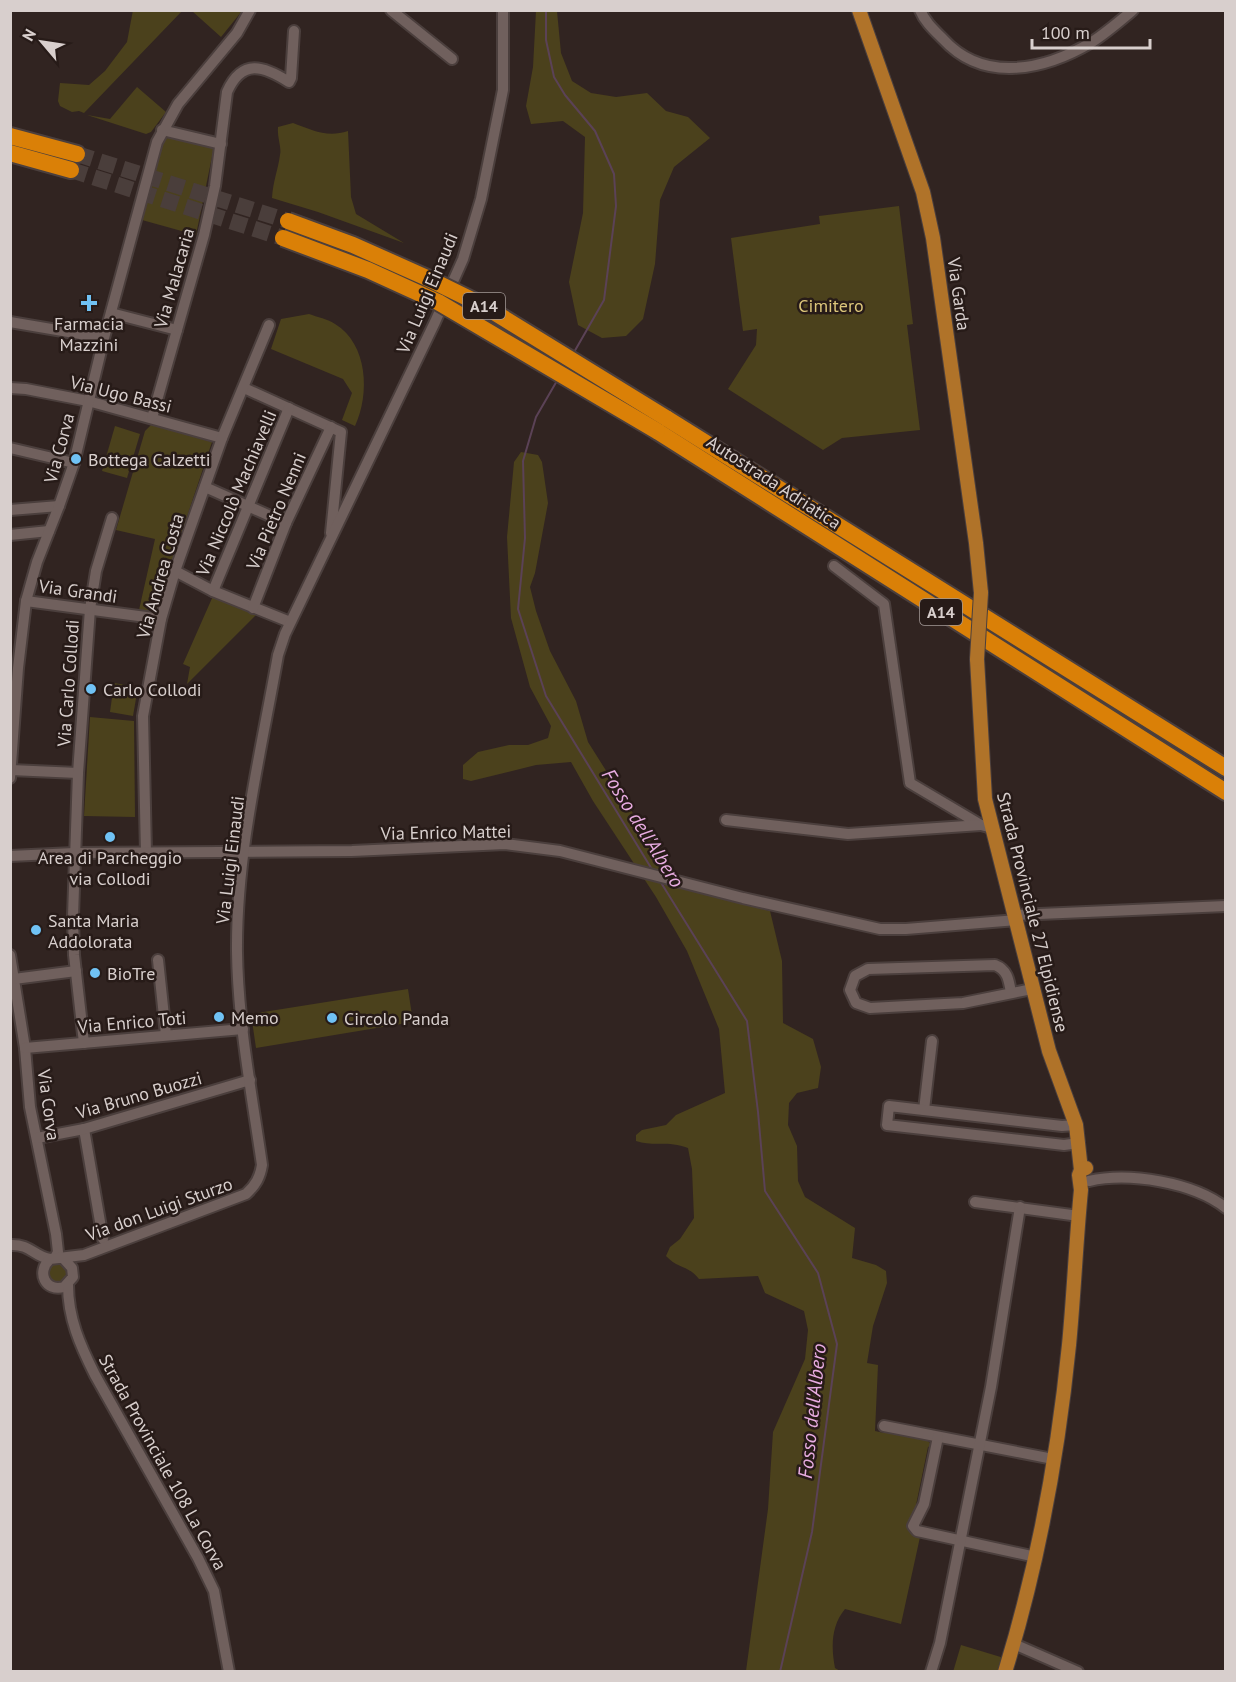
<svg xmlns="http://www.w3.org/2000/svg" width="1236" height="1682" viewBox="0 0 1236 1682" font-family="'PT Sans',sans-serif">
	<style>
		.green { fill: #4b411c }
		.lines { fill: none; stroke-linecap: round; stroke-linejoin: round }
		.stream { stroke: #5b4256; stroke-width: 2 }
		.highway-tunnel { stroke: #4a3e3b; stroke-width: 16; stroke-dasharray: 16 8; stroke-linecap: butt }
		.minor-casing { stroke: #4b3f3d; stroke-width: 14 }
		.major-casing { stroke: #4b3f3d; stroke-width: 16 }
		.highway-casing { stroke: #4b3f3d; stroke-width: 20 }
		.minor { stroke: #70605d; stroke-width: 10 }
		.major { stroke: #b07329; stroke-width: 14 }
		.highway { stroke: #da8007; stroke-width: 16 }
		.major-bridge-casing { stroke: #4b3f3d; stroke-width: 16; stroke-linecap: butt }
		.highway-bridge-casing { stroke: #4b3f3d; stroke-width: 20; stroke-linecap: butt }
		.major-bridge { stroke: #b07329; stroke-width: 14 }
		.highway-bridge { stroke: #da8007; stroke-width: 16 }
		.poi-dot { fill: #70c2f4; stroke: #271b18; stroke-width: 2 }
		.labels { text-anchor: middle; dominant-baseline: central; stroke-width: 5; stroke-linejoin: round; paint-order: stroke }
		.shield { fill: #271b18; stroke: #a39997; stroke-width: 1.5 }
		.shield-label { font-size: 16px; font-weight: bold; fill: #d8cfcd }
		.street-label { font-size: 18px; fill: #d8cfcd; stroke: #271b18 }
		.park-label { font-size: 18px; fill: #dcc67a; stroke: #271b18 }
		.poi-label { font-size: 18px; fill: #d8cfcd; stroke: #271b18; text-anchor: start }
		.water-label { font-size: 20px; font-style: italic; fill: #e8ace1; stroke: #271b18 }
	</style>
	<rect width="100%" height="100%" fill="#312421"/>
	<g class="green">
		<polygon points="133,10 182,11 84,113 79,111 72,112 60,106 58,101 60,83 89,85 105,71 127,42"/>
		<polygon points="192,11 242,11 221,37"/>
		<polygon points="536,11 557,11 561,53 572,81 591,93 616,97 647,93 666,111 688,117 710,138 674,167 660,200 655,264 643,319 626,336 602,338 578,325 569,282 583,213 585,137 563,121 531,124 526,106 533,67"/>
		<polygon points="137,87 166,112 151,132 146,134 87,115 110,119"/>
		<path d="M293,123C312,130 327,138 348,131L351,197L356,214L404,243L318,212L272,198C273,181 278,170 280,155C282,148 277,138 278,127Z"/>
		<polygon points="165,137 214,147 196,235 142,220"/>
		<polygon points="899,206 913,324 907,325 920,430 842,438 823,450 728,389 756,345 757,329 743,331 731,238 820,224 819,216"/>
		<path d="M309,314C317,317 328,319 335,324C368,344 370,394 355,426L342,420L352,393L343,379L271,349L281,319Z"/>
		<polygon points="151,425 212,442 155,612 139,610 155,539 116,530 145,431"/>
		<polygon points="115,426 140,434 127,478 102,471"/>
		<path d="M521,452L538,455L542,462L548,503L535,573L530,587L536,611L550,651L576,701L588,742L680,888L770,911L782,961L783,1023L813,1039L821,1067L818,1088L797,1093L789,1103L788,1125L797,1146L798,1181L805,1197L855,1228L852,1258L876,1265L886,1271L887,1283L873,1326L867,1363L878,1365L875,1431L884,1433L885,1429L922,1437L933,1445L928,1447L916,1505L922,1504L917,1512L920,1537L901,1624L845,1609C831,1626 831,1647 835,1668L840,1671H746L768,1509L773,1432L805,1359L808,1330L804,1311L765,1293L758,1276L699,1279C688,1265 678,1269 666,1256L670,1247L680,1239L694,1218L692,1169L688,1148C668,1140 653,1147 636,1141V1135L642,1130L666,1125L676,1115L725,1093L719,1029L687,951L656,897L593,801L571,762L536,765L471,781L463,779V765L478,752L509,745H528L548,738L551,726L530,687L511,618L507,537L514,462Z"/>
		<polygon points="213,596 256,615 187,684 190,667 183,664"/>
		<polygon points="114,683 138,687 133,716 110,712"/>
		<polygon points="90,717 134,721 135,817 84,816"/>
		<polygon points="408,989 413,1022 256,1048 251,1014"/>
		<circle cx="58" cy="1273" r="10"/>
		<polygon points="961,1645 1004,1658 999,1671 953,1672"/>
	</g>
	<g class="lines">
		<g class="stream">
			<polyline points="546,10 546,40 554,77 565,95 595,131 614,174 616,206 604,300 573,354"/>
			<polyline points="558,379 536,417 523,461 525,538 518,609 546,696 653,871"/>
			<polyline points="660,881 747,1021 758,1112 765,1191 818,1273 837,1344 812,1532 780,1672"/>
		</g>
		<g class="highway-tunnel">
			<polyline points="77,154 288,221"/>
			<polyline points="71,170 283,238"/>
		</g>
		<g class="minor-casing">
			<g id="minor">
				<polyline points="391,10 452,59"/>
				<path d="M920,10C925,22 934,30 943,39C984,84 1045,70 1092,42C1106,33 1120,21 1133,10"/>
				<polyline points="162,130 221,144"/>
				<polyline points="111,313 177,330"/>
				<polyline points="10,322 104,338"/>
				<polyline points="10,388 26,389 88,401 222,438"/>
				<polyline points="244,388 341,432 331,533"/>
				<path d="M152,418L204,235L215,186L227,92C242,58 264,66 289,82L291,78L294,31"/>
				<polyline points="10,448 74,463"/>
				<polyline points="205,487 286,523"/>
				<polyline points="10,510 59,506"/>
				<polyline points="10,535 49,531"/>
				<polyline points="834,566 884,604 910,783 981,825 992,828"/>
				<polyline points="175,571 213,591 290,622"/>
				<polyline points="213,591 289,408"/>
				<polyline points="26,601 161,619"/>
				<polyline points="253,608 286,523 331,427"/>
				<polyline points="11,770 78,773"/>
				<polyline points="10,778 18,668 26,601 37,562 59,506 74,463 104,338 157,142 178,104 237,33 250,10"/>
				<polyline points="726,820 848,834 981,825"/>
				<polyline points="146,853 143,716 161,619 175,571 222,438 269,325"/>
				<polyline points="10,856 74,853 352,851 505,844 560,851 743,898 880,929 906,929 1017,920"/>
				<polyline points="1015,915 1226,906"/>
				<polyline points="10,955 25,1048 30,1107 56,1234 58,1252 55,1258"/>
				<polyline points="158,960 166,1035"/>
				<polyline points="14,979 76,971"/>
				<path d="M1011,993C1009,981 1008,970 995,965L868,969L855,976L850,990L856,1003L870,1008L963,1003L1032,989"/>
				<polyline points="84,1043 74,955 73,916 78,773 90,609 96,571 112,518"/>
				<polyline points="25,1048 243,1029"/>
				<polyline points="924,1110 932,1041"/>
				<polyline points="1076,1125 1062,1126 889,1106 887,1125 1064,1145 1079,1143"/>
				<polyline points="84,1129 103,1239"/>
				<polyline points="37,1138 84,1129 250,1080"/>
				<path d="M1089,1181C1129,1172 1193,1182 1226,1208"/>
				<polyline points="975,1202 1079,1216"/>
				<path d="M10,1245C31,1244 33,1256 50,1259"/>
				<path d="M63,1258L72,1268L73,1277L64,1287C45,1292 36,1272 50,1259L84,1255L246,1194C256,1185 260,1177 262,1165C252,1095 238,1023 237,952C236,853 261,752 278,655L285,634L435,322L463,259L481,199L503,90V10"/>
				<path d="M68,1285C68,1318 80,1345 95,1375L198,1558L214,1591L229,1672"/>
				<polyline points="884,1426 1053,1459"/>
				<polyline points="938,1437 924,1504 913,1526 917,1531 922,1532 1036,1557"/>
				<polyline points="1014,1644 1078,1672"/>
				<polyline points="931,1672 940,1643 991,1387 1020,1207"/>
			</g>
		</g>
		<g class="major-casing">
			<g id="major">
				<polyline points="859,10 923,192 933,238 976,543 981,593"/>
				<polyline points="977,659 985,799 1049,1051 1076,1125 1081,1170"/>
				<path d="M1005,1672C1038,1565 1058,1455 1069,1345C1074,1293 1076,1241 1081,1190L1079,1175L1081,1170L1086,1168"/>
			</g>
		</g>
		<g class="highway-casing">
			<g id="highway">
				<polyline points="10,136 77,154"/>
				<polyline points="10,153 71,170"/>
				<polyline points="666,418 1226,768"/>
				<polyline points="657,431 1226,792"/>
			</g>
		</g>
		<use href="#minor" class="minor"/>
		<use href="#major" class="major"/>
		<use href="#highway" class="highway"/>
		<g class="major-bridge-casing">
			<polyline id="major-bridge" points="977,659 981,593"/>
		</g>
		<g class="highway-bridge-casing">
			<g id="highway-bridge">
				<polyline points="288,221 353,245 427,278 484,306 666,418"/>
				<polyline points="283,238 368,270 438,302 657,431"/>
			</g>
		</g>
		<use href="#major-bridge" class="major-bridge"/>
		<use href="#highway-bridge" class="highway-bridge"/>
	</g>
	<g class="poi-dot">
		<path d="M86 294h6v6h6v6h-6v6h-6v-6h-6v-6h6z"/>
		<circle cx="76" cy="459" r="6"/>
		<circle cx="91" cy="689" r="6"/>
		<circle cx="110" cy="837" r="6"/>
		<circle cx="36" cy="930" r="6"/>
		<circle cx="95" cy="973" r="6"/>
		<circle cx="219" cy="1017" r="6"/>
		<circle cx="332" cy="1018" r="6"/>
	</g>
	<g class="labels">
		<g class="shield">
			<rect x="463" y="293" width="42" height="26" rx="4.5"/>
			<rect x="920" y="599" width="42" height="26" rx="4.5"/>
		</g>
		<g class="shield-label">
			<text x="484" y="306">A14</text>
			<text x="941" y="612">A14</text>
		</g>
		<g class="street-label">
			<text transform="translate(174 278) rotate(-74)">Via Malacaria</text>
			<text transform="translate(427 293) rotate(-67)">Via Luigi Einaudi</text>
			<text transform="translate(959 294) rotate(82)">Via Garda</text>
			<text transform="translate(121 394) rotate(14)">Via Ugo Bassi</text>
			<text transform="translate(59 448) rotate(-75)">Via Corva</text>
			<text transform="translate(774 482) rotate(33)">Autostrada Adriatica</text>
			<text transform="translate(236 493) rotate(-67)">Via Niccolò Machiavelli</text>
			<text transform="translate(276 511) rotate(-67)">Via Pietro Nenni</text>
			<text transform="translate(160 576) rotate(-74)">Via Andrea Costa</text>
			<text transform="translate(78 591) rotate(8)">Via Grandi</text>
			<text transform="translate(68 683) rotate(-86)">Via Carlo Collodi</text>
			<text transform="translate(446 832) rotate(-1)">Via Enrico Mattei</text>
			<text transform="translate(230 860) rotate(-83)">Via Luigi Einaudi</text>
			<text transform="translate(1033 912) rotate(76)">Strada Provinciale 27 Elpidiense</text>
			<text transform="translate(132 1022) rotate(-5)">Via Enrico Toti</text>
			<text transform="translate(139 1095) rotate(-16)">Via Bruno Buozzi</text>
			<text transform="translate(49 1105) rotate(82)">Via Corva</text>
			<text transform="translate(159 1209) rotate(-20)">Via don Luigi Sturzo</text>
			<text transform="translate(163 1462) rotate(61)">Strada Provinciale 108 La Corva</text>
		</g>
		<g class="park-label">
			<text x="831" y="305">Cimitero</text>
		</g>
		<g class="poi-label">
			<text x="89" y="323" text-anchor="middle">Farmacia<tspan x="89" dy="21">Mazzini</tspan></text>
			<text x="88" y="459">Bottega Calzetti</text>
			<text x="103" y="689">Carlo Collodi</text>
			<text x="110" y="857" text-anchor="middle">Area di Parcheggio<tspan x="110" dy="21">via Collodi</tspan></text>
			<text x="48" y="920">Santa Maria<tspan x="48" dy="21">Addolorata</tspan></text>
			<text x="107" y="973">BioTre</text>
			<text x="231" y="1017">Memo</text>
			<text x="344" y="1018">Circolo Panda</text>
		</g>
		<g class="water-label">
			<text transform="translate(643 828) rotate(58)">Fosso dell'Albero</text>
			<text transform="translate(812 1411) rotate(-84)">Fosso dell'Albero</text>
		</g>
	</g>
	<rect width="1236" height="1682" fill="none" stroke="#d8cfcd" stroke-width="24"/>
	<g transform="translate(42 42) rotate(299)" stroke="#271b18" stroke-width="4.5" paint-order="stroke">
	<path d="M0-4.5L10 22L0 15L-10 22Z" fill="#d8cfcd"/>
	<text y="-9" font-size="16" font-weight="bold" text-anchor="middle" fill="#d8cfcd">N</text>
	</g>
	<path d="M1032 39v9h118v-9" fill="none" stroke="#d8cfcd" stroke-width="3"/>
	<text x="1041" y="39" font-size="18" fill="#d8cfcd" stroke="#271b18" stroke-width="4.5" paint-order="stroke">100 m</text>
</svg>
